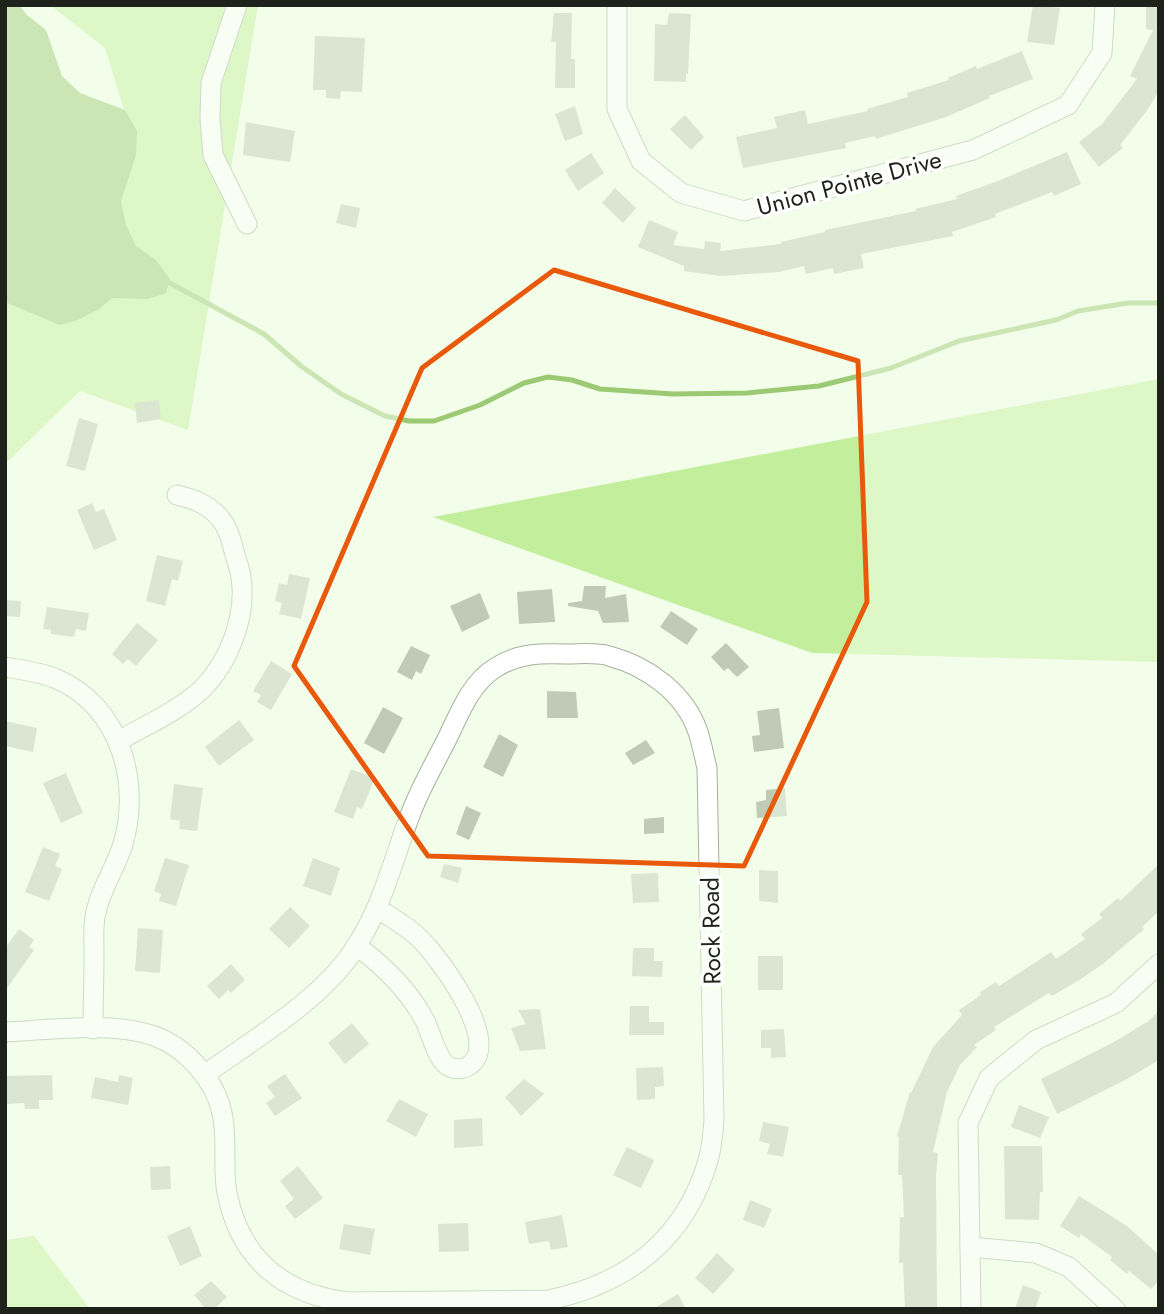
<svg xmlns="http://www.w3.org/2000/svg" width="1164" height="1314" viewBox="0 0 1164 1314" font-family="Jost,sans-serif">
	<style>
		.green { fill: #c3ef9d }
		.water { fill: #9cc974 }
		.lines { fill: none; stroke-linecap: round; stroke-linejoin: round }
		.stream { stroke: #9cc974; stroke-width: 5 }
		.building { fill: #bfcab7 }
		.minor-casing { stroke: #a5af9d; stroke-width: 21 }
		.minor { stroke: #fff; stroke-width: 19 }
		.marked { fill: none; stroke: #e8590c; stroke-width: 5; stroke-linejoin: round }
		.labels { text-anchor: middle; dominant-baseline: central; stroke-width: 7; stroke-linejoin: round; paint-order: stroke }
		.street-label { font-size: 24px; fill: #1e221b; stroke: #fff }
	</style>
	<rect width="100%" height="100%" fill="#f3feea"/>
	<g class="green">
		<polygon points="50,5 258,5 188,430 80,391 5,464 5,273 128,122 105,48"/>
		<polygon points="1159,379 1159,662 812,653 433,517"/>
		<polygon points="34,1236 90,1309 5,1309 5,1240"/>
	</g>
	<polygon class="water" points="5,5 19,5 27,15 46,30 62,76 80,93 125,110 137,131 136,155 121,201 126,225 136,246 156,260 170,279 166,293 148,299 112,298 99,309 78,320 60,325 5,302"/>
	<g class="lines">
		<polyline class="stream" points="168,282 264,334 301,366 341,394 385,416 409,421 434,421 480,405 524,383 548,377 572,380 600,389 673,394 747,393 819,386 891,368 959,341 1056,320 1078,311 1128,303 1159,303"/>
	</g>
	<g class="building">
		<polygon points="1033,5 1060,8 1054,45 1027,42"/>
		<polygon points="1146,5 1159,5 1159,91 1148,109 1120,145 1123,148 1099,167 1079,142 1102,124 1137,79 1130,76 1153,30 1146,29"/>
		<polygon points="554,13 572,13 571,59 575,59 575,88 555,88 556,42 551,42"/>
		<polygon points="669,13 691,14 688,74 686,74 686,82 654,81 655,24 667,25"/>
		<polygon points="315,36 365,38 362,92 341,91 340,99 326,98 326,90 313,90"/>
		<polygon points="1022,51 1033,79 989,96 990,98 946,117 876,139 875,136 845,143 846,148 743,168 736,137 777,128 774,117 805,110 808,124 868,111 867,109 908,97 907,93 949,80 948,78 976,66 977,69"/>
		<polygon points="575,106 583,134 565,141 555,114"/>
		<polygon points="685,115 704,137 691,150 670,129"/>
		<polygon points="246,122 295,131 290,162 243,155"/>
		<polygon points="1067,152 1081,184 1054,196 1052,192 995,214 996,217 952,232 953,236 861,254 864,268 834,274 833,268 806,274 804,266 779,272 720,276 684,271 684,266 638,247 649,220 678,232 673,245 704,249 705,241 721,243 720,251 781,244 781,242 825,232 825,230 916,211 915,209 957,199 956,196 998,181"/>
		<polygon points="591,153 604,173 578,191 565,170"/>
		<polygon points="615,188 636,208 623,223 602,203"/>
		<polygon points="341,204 360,208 356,228 336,223"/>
		<polygon points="159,400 161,419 137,423 135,403"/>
		<polygon points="79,418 98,424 85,471 66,466"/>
		<polygon points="92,503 96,512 104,509 117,540 94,550 77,510"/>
		<polygon points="157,555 183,561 178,581 172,579 165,606 146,601"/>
		<polygon points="289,574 310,578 301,619 279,614 282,603 275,601 279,583 287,585"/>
		<polygon points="584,586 606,586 605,598 626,594 629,622 603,623 598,611 568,606 568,603 582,601"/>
		<polygon points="552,589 555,622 519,624 517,592"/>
		<polygon points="480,593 490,618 462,632 450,606"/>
		<polygon points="5,600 21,601 20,617 5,616"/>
		<polygon points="47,607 89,613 86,631 76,629 74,637 51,634 51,630 43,629"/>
		<polygon points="671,611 698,629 687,645 660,627"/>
		<polygon points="137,623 158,640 136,666 128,659 123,664 112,654"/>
		<polygon points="726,643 749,667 737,677 728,668 724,671 711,657"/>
		<polygon points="411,646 430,655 421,674 416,671 412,680 397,672"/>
		<polygon points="271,661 292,674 271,710 257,702 261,695 253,691"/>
		<polygon points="547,691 576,692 578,718 547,718"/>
		<polygon points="383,707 403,718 384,754 364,743"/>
		<polygon points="779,708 784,748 754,752 752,736 760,735 757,711"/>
		<polygon points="239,720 254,740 219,766 205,747"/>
		<polygon points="5,721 37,728 33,752 5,746"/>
		<polygon points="499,734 518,745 503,777 483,767"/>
		<polygon points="646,740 655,753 633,765 625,753"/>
		<polygon points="351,769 375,778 362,809 357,807 353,819 334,812"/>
		<polygon points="66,773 83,813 61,823 43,783"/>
		<polygon points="174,784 203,788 197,831 179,829 180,821 170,819"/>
		<polygon points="785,788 787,816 757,818 756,802 766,800 766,790"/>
		<polygon points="466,806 481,813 469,840 456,834"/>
		<polygon points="664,817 664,833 644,834 644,819"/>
		<polygon points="43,847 60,854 55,866 62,869 49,901 25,892"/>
		<polygon points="165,858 189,865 176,906 159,901 161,894 154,891"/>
		<polygon points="313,858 340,868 331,896 303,886"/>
		<polygon points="444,864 462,868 458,883 440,877"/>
		<polygon points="1159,864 1159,911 1142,927 1144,929 1104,963 1081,979 1052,996 1049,993 994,1027 996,1030 974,1045 977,1047 960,1065 947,1092 933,1152 938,1153 936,1175 937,1309 905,1309 903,1263 899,1263 900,1217 904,1217 902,1175 898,1175 899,1137 897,1136 910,1092 911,1093 933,1047 962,1015 959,1010 981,995 980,992 996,982 999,986 1051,952 1056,959 1085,939 1081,934 1102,918 1099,914 1118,898 1120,901"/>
		<polygon points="759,870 778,871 778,903 759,901"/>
		<polygon points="658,873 659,902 633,903 631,874"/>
		<polygon points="290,907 310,926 289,948 269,929"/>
		<polygon points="138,928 163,930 160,973 135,971"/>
		<polygon points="19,929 34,940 29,947 34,950 5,991 5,948"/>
		<polygon points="633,948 654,948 654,961 663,961 662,977 632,976"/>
		<rect x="758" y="956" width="25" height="34"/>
		<polygon points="231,964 245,980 231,993 228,990 219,999 207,986"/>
		<polygon points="630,1006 649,1006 649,1022 664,1022 664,1035 629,1035"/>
		<polygon points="540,1009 546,1049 520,1051 511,1028 526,1024 518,1010"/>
		<polygon points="1159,1011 1159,1060 1127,1079 1057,1114 1041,1079 1114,1042 1147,1022"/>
		<polygon points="352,1023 369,1044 345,1064 328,1043"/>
		<polygon points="784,1029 786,1057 771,1058 771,1048 761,1048 761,1030"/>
		<polygon points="663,1067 664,1086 655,1087 655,1099 637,1100 636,1068"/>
		<polygon points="285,1074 302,1098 275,1116 266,1103 275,1097 267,1086"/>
		<polygon points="52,1075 53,1100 39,1100 39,1109 25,1109 24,1103 6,1104 5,1076"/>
		<polygon points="119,1075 133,1078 128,1105 91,1098 95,1077 118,1082"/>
		<polygon points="524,1079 544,1094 521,1116 505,1097"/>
		<polygon points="399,1099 428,1114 416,1137 386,1121"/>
		<polygon points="1019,1105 1049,1117 1040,1138 1011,1127"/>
		<polygon points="482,1118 483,1146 454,1148 454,1120"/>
		<polygon points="763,1122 789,1127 783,1157 767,1154 770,1144 759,1141"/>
		<polygon points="1004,1146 1042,1146 1043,1192 1040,1192 1039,1220 1005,1219"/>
		<polygon points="627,1147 654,1160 641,1188 613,1175"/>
		<polygon points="170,1166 171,1189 151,1190 150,1167"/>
		<polygon points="298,1166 323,1198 295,1219 285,1206 294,1199 280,1181"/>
		<polygon points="1079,1196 1127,1226 1159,1255 1159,1280 1151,1289 1129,1271 1127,1274 1110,1260 1112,1257 1081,1234 1079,1238 1060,1226"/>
		<polygon points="750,1200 772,1209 764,1228 743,1220"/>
		<polygon points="562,1215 568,1247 551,1250 549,1241 529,1244 525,1222"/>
		<polygon points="468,1223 469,1251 439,1252 438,1224"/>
		<polygon points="344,1224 375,1229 370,1255 339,1249"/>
		<polygon points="190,1226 202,1256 180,1266 167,1236"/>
		<polygon points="717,1253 735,1270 713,1294 695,1278"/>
		<polygon points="211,1281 227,1297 214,1309 206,1309 194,1295"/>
		<polygon points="1023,1285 1041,1292 1035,1309 1015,1309"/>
		<polygon points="678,1294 686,1309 653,1309"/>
	</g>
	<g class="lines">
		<g class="minor-casing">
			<g id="minor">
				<polyline points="237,5 211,83 210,118 213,155 247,224"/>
				<polyline points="617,5 617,109 641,161 681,193 744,211 973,150 1068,105 1102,53 1105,5"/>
				<path d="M5,667C23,670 40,672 57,679C121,707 142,785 122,847C114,871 99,892 95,917C93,929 94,942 94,954C94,979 93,1004 93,1029"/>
				<path d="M118,741C146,725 177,712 201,690C229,663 247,616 241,577C240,568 236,560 234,551C231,539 228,527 219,517C208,504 193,499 177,495"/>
				<path d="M357,946C385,967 409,990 425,1021C431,1033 438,1063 450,1067C458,1071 469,1068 474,1061C496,1034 438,955 417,936C405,925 390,917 377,908"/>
				<path d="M5,1032C51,1030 111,1021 154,1036C186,1047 215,1080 222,1113C228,1139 222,1167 227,1193C240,1259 283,1294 348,1302L548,1300C628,1284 687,1238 709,1157C712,1145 713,1132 714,1120L707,768C704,756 702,744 698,732C685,693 647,666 609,656C596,652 581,654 567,654C541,653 518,653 495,668C471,683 460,712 448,737C435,763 419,790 409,818C393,861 382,906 357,945C325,998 254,1039 204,1075"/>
				<polyline points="970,1247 1036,1253 1069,1267 1115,1309"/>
				<polyline points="971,1309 968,1123 989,1078 1036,1040 1116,1003 1159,964"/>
			</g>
		</g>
		<use href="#minor" class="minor"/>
	</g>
	<path d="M0 0H1164V1314H0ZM554,270L858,361L867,602L744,866L428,856L294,666L422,368Z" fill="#f3feea" fill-opacity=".55" fill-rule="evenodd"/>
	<path class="marked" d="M554,270L858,361L867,602L744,866L428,856L294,666L422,368Z"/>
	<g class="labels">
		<g class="street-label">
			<text transform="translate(849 183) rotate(-15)">Union Pointe Drive</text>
			<text transform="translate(711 931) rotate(-91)">Rock Road</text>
		</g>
	</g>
	<rect width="1164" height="1314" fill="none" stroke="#1e221b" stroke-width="14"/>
</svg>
